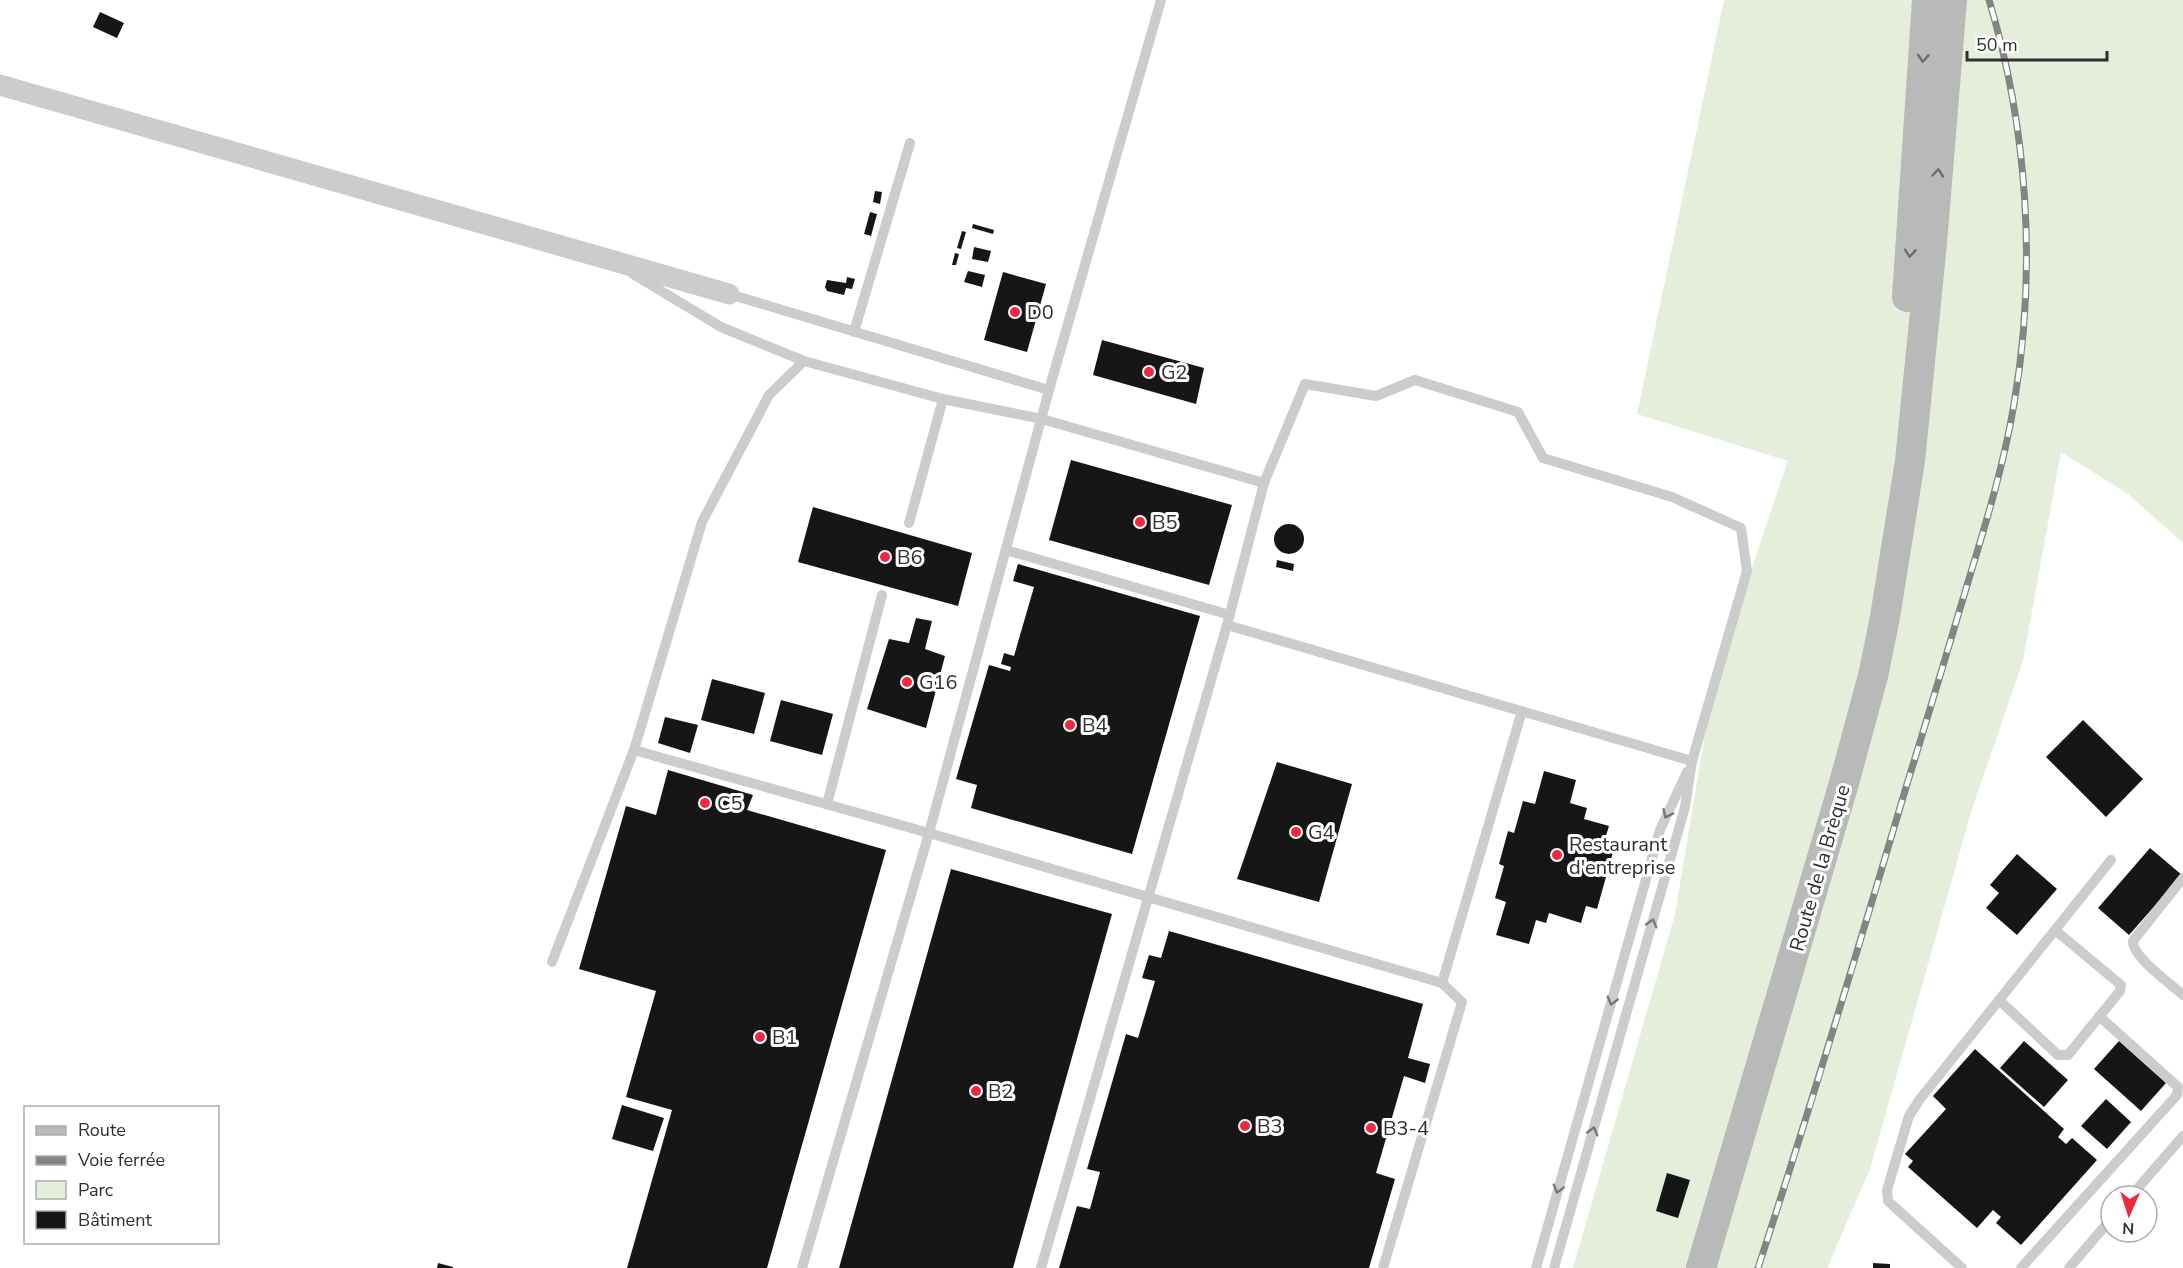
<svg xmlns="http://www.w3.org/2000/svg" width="2183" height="1268" viewBox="0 0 2183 1268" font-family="'Nunito Sans',sans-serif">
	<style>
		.green { fill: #e5eddb }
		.building { fill: #161616 }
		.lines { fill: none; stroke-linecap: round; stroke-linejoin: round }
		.lane { stroke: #ccc; stroke-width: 10 }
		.street { stroke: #ccc; stroke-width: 21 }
		.secondary { stroke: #b9b9b9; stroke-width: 30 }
		.rail-casing { stroke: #848484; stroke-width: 7 }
		.rail { stroke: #fff; stroke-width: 4.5; stroke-dasharray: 14; stroke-linecap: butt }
		.oneway { stroke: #6d6d6d }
		.oneway2 { stroke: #767676 }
		.poi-dot { fill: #ee2840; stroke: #fff; stroke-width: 2 }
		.labels { text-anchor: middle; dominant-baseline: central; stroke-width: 6; stroke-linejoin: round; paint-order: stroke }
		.poi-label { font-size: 20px; fill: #2f2f2f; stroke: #fff; text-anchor: start }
		.street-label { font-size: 20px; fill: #2f2f2f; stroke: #fff }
	</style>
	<rect width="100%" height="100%" fill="#fff"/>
	<polygon class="green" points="1724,0 2183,0 2183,543 2128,494 2061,452 2023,661 1972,809 1870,1169 1827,1268 1573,1268 1675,914 1714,680 1788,461 1637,414"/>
	<g class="building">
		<polygon points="100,12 124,23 117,38 93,27"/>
		<polygon points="875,191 882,192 880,204 873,202"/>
		<polygon points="870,212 877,214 871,236 864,234"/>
		<polygon points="973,224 994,230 993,234 972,228"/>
		<polygon points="962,231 966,232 961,249 957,248"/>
		<polygon points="974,247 991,251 988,262 972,259"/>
		<polygon points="955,253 959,254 956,265 952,265"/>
		<polygon points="968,271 985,275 982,287 964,282"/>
		<polygon points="1003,272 1046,284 1027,352 984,340"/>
		<polygon points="847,277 855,279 852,289 846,288 844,295 827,291 825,287 827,280 846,283"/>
		<polygon points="1102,340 1204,368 1196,404 1093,375"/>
		<polygon points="1071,460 1232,505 1209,585 1049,540"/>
		<polygon points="813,507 972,553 958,606 798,562"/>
		<circle cx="1289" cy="539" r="15"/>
		<polygon points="1277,560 1294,564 1293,571 1276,567"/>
		<polygon points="1018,564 1200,616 1132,854 971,808 977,785 956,779 989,665 1010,671 1011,667 1001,664 1004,653 1014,656 1034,587 1013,581"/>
		<polygon points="916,618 932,621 925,649 945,656 926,728 867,709 889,639 909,643"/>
		<polygon points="712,679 765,693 754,734 701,720"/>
		<polygon points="781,700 833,714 822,755 770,741"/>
		<polygon points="665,717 698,725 690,753 658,743"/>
		<polygon points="2083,720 2143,779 2106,817 2046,757"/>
		<polygon points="1277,762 1352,784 1319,902 1237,879"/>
		<polygon points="668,770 753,795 747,810 886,850 767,1268 627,1268 672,1110 626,1097 656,991 579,969 626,806 656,815"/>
		<polygon points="1544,771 1576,780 1570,803 1587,808 1584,819 1609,826 1604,842 1615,845 1597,909 1586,906 1581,923 1549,913 1546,923 1536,920 1529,944 1496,935 1506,902 1495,898 1504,866 1499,864 1508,831 1514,833 1523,801 1535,804"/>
		<polygon points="2150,848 2182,875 2129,935 2098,908"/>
		<polygon points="2017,854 2057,889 2017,935 1986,908 1999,893 1990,885"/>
		<polygon points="951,869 1112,914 1013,1268 839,1268"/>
		<polygon points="1169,931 1423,1004 1408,1058 1430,1064 1425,1083 1404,1076 1376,1173 1395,1179 1369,1268 1059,1268 1077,1206 1090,1209 1100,1172 1087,1169 1126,1034 1138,1038 1155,981 1142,978 1149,955 1161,958"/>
		<polygon points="2024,1041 2068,1080 2044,1107 2000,1068"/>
		<polygon points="2119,1041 2166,1083 2141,1111 2094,1069"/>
		<polygon points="1975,1049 2064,1129 2058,1137 2066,1144 2072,1138 2097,1160 2021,1245 1996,1223 2001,1217 1993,1210 1977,1228 1908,1167 1913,1161 1905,1154 1946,1109 1933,1096"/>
		<polygon points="2106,1099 2131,1122 2107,1149 2081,1126"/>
		<polygon points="622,1105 664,1118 653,1151 612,1139"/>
		<polygon points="1667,1173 1690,1180 1678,1218 1656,1211"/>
		<polygon points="438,1263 453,1267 453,1268 437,1268"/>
		<polygon points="1873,1263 1890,1264 1890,1268 1873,1268"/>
	</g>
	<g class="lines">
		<g class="lane">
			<polyline points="633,274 721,327 804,361 943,399 1042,419 1264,483"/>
			<polyline points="729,294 1049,390 929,833 802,1268"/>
			<polyline points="854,332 910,143"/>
			<polyline points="1049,390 1161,0"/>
			<polyline points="909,523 943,399"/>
			<polyline points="1006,550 1230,615"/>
			<polyline points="1227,625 1692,761"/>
			<polyline points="634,750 929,833 1442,983 1462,1002 1383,1268"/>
			<polyline points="827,804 882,595"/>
			<path d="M2183,878L2133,941C2132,957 2171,984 2183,995"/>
			<polyline points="552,962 634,750 702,522 769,395 804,361"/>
			<polyline points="1442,983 1522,711"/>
			<polyline points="1999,1000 2058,1055 2068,1055 2120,991 2121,985 2055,930"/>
			<polyline points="2131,1196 2183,1136"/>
			<polyline points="1041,1268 1227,625 1264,483 1305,384 1376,396 1415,380 1518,412 1543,458 1672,497 1741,528 1747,571 1692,761 1685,807 1554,1268"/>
			<polyline points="1536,1268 1660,830 1687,772"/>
			<polyline points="1962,1268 1888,1201 1887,1190 1909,1116 1920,1099 2111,860"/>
			<polyline points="2021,1268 2177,1095 2178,1087 2099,1016"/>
			<polyline points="2069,1268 2111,1219"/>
		</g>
		<polyline class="street" points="0,85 729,294"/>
		<g class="secondary">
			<polyline points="1907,297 1927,0"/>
			<polyline points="1701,1268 1844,783 1873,676 1885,617 1910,461 1932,243 1952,0"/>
		</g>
		<g class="rail-casing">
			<path id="rail" d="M1758,1268C1811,1107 1859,946 1907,784C1928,717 1948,649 1968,582C1986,523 2004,464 2014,404C2037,271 2028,129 1989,0"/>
		</g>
		<use href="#rail" class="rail"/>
	</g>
	<defs><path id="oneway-chevron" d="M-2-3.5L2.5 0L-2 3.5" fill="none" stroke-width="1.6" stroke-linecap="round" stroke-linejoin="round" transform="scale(1.5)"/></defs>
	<g class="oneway">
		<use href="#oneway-chevron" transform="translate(1923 58) rotate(94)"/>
		<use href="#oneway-chevron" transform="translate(1938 173) rotate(-85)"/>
		<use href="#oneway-chevron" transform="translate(1910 253) rotate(94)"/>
	</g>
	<g class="oneway2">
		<use href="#oneway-chevron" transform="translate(1667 814) rotate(115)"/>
		<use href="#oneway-chevron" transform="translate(1652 923) rotate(-74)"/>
		<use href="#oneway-chevron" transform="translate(1612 1001) rotate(106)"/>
		<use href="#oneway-chevron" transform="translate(1593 1131) rotate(-74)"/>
		<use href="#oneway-chevron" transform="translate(1558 1189) rotate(106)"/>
	</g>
	<g class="poi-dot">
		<circle cx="1015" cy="312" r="6"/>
		<circle cx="1149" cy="372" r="6"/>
		<circle cx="1140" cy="522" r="6"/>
		<circle cx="885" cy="557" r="6"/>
		<circle cx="907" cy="682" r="6"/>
		<circle cx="1070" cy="725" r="6"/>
		<circle cx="705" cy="803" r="6"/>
		<circle cx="1296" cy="832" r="6"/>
		<circle cx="1557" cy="855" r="6"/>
		<circle cx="760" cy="1037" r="6"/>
		<circle cx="976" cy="1091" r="6"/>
		<circle cx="1245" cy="1126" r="6"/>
		<circle cx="1371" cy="1128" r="6"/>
	</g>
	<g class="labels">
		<g class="poi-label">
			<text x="1027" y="312">D0</text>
			<text x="1161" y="372">G2</text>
			<text x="1152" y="522">B5</text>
			<text x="897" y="557">B6</text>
			<text x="919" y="682">G16</text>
			<text x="1082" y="725">B4</text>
			<text x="717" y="803">C5</text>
			<text x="1308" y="832">G4</text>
			<text x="1569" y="844">Restaurant<tspan x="1569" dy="23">d'entreprise</tspan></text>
			<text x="772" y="1037">B1</text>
			<text x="988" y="1091">B2</text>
			<text x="1257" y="1126">B3</text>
			<text x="1383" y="1128">B3-4</text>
		</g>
		<g class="street-label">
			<text transform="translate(1820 868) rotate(-74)">Route de la Brèque</text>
		</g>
	</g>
	<rect x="24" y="1106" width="195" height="138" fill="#ffffff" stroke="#acacac" stroke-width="1.5"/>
	<rect x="36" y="1126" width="30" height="9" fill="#b9b9b9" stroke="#acacac" stroke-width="1.5"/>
	<text x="78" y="1136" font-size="18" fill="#2f2f2f">Route</text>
	<rect x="36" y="1156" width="30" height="9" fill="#848484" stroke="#acacac" stroke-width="1.5"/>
	<text x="78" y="1166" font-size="18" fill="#2f2f2f">Voie ferrée</text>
	<rect x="36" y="1181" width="30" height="18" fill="#e5eddb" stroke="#acacac" stroke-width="1.5"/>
	<text x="78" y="1196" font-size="18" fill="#2f2f2f">Parc</text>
	<rect x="36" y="1211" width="30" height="18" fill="#161616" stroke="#acacac" stroke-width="1.5"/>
	<text x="78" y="1226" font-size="18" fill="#2f2f2f">Bâtiment</text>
	<g transform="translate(2129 1214) rotate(183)"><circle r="28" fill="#ffffff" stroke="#acacac" stroke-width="1.5"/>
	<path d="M0-4.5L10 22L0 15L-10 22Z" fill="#ee2840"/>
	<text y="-9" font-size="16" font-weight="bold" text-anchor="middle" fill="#2f2f2f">N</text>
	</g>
	<path d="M1967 51v9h140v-9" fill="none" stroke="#2f2f2f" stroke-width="3"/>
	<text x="1976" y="51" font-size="18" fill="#2f2f2f" stroke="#ffffff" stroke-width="4.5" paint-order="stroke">50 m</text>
</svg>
